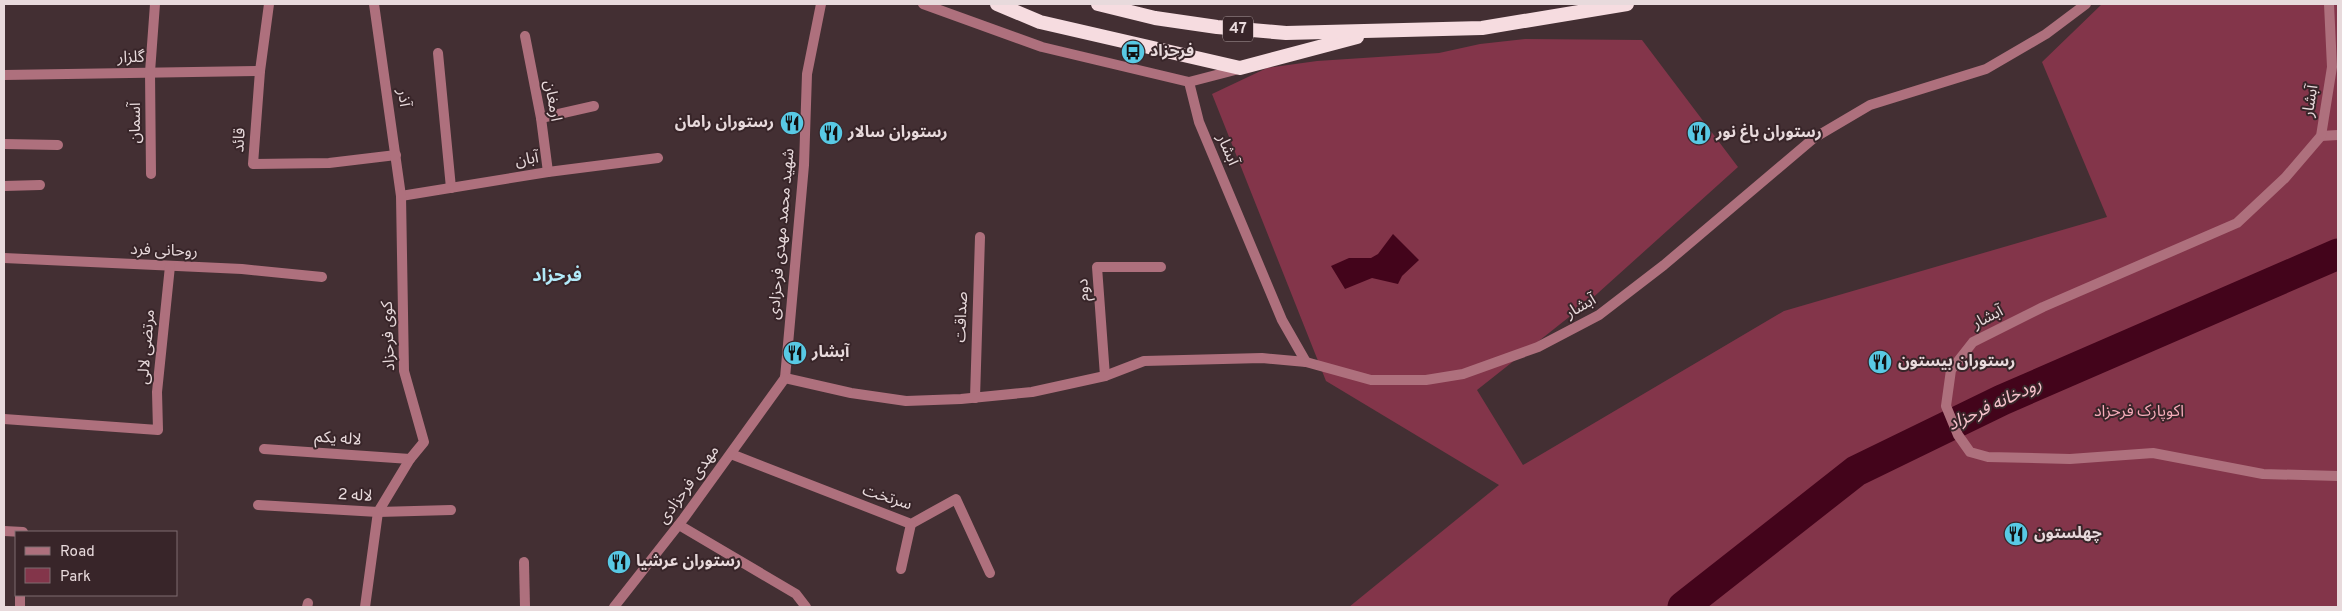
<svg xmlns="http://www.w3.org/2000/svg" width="2342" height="611" viewBox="0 0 2342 611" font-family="Overpass,'Noto Sans Arabic',sans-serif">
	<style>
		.green { fill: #83354a }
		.water { fill: #43041b }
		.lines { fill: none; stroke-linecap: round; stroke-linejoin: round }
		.river { stroke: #43041b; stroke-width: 31 }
		.minor { stroke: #ae707d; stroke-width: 10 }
		.tertiary { stroke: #ae707d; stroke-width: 10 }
		.trunk { stroke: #f6dce0; stroke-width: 14 }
		.labels { text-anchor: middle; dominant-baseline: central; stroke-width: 4; stroke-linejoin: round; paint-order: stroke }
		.shield { fill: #382529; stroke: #b3a4a6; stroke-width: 1 }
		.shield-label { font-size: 15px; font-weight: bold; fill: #e8dadc }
		.poi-label { font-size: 16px; font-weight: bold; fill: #e8dadc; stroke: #382529; text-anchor: start }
		.street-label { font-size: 16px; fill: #e8dadc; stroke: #382529 }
		.park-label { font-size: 16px; fill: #f6acba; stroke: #382529 }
		.neighbourhood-label { font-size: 18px; font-weight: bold; fill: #b2eaf9; stroke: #382529 }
		.water-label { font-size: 18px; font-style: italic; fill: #f6c3cc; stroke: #382529 }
	</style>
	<rect width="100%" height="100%" fill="#432f33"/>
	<polygon class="green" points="2102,4 2338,4 2338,607 1349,607 1499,485 1326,381 1212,94 1267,68 1317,61 1439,53 1480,44 1525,39 1642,40 1738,167 1588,302 1477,390 1523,465 1784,311 2107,217 2042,62"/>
	<polygon class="water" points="1393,234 1419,260 1402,276 1398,284 1372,278 1345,289 1331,266 1349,258 1371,258 1378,254"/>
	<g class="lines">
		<polyline class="river" points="1683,607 1856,471 2002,400 2338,254"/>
		<g class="minor">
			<polyline points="269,4 260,71 253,164 329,163 396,155"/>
			<polyline points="525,36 541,118 548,172"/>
			<polyline points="438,53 451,188"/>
			<polyline points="4,75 260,71"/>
			<polyline points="541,118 594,106"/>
			<polyline points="2321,136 2338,135"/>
			<polyline points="4,144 58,145"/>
			<polyline points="151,174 150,72 155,4"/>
			<polyline points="4,186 40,185"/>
			<polyline points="401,196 548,172 658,158"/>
			<polyline points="4,258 242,269 322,277"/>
			<polyline points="1105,376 1097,267 1161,267"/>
			<polyline points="975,398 980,237"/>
			<polyline points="4,419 158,430 157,392 170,266"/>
			<polyline points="264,449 410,459"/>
			<polyline points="731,454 911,524 956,499 990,573"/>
			<polyline points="258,505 378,512 451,510"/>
			<polyline points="679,525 796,594 806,607"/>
			<polyline points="4,531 23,532"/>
			<polyline points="524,562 525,607"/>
			<polyline points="901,569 911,524"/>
			<polyline points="20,607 20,595"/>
			<polyline points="307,607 308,603"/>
			<polyline points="365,607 378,512 410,459 424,442 404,371 401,196 374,4"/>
		</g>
		<g class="tertiary">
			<polyline points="923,4 1042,47 1189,82 1239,69"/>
			<polyline points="2329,4 2332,67 2321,136 2285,178 2237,223 2043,307 1973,342 1951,370 1946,406 1958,435 1970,452 1988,457 2070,459 2153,453 2263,474 2338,476"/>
			<polyline points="1189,82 1199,122 1282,320 1306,362"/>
			<polyline points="785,378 851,393 906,401 961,399 1032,392 1105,376 1144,361 1262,358 1306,362 1371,380 1426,380 1463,374 1538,347 1599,315 1664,265 1814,138 1870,105 1986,69 2046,34 2086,4"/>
			<polyline points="785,378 804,165 807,74 821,4"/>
			<polyline points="614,607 684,518 785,378"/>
		</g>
		<g class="trunk">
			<polyline points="997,4 1040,22 1240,68 1357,37"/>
			<polyline points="1098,4 1155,18 1217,27 1286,33 1482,28 1627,4"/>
		</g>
	</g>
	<defs>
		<g id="bus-disc" transform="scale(1.25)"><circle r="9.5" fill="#58c9e4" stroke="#382529"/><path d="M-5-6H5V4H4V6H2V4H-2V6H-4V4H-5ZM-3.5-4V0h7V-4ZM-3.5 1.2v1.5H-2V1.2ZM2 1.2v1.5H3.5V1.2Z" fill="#111"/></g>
		<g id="restaurant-disc" transform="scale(1.25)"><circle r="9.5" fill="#58c9e4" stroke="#382529"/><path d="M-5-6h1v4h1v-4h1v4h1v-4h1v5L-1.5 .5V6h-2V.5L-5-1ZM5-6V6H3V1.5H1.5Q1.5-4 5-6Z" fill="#111"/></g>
	</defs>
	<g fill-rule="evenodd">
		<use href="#bus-disc" x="1133" y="52"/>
		<use href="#restaurant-disc" x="792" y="123"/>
		<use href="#restaurant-disc" x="831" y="133"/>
		<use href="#restaurant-disc" x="1699" y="133"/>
		<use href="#restaurant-disc" x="795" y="353"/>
		<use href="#restaurant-disc" x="1880" y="362"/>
		<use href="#restaurant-disc" x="2016" y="534"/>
		<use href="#restaurant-disc" x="619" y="562"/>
	</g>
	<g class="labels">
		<rect class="shield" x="1223" y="16.5" width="30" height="25" rx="4"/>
		<g class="shield-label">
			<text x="1238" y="29">47</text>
		</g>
		<g class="poi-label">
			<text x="1150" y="52">فرحزاد</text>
			<text x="774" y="123" text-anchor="end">رستوران رامان</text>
			<text x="848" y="133">رستوران سالار</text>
			<text x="1716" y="133">رستوران باغ نور</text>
			<text x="812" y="353">آبشار</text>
			<text x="1898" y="362">رستوران بیستون</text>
			<text x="2034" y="534">چهلستون</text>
			<text x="636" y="562">رستوران عرشیا</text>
		</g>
		<g class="street-label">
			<text transform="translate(131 58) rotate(-1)">گلزار</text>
			<text transform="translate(403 98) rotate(82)">آذر</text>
			<text transform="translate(552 101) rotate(80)">ارمغان</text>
			<text transform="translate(2311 101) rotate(-81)">آبشار</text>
			<text transform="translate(136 123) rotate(-90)">آسمان</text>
			<text transform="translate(240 140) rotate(-86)">قائد</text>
			<text transform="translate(1227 150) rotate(67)">آبشار</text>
			<text transform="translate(527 160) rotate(-9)">آبان</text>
			<text transform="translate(782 234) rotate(-85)">شهید محمد مهدی فرحزادی</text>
			<text transform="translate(164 251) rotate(2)">روحانی فرد</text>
			<text transform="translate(1084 290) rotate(-94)">دوم</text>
			<text transform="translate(1581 307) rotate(-30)">آبشار</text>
			<text transform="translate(962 317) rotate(-88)">صداقت</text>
			<text transform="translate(1988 318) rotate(-27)">آبشار</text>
			<text transform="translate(389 336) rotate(-92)">کوی فرحزاد</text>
			<text transform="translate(147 347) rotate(-85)">مرتضی لالی</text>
			<text transform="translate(338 439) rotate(4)">لاله یکم</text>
			<text transform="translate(689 485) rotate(-54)">مهدی فرحزادی</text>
			<text transform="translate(355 496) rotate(3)">لاله 2</text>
			<text transform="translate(887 498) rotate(18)">سرتخت</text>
		</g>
		<g class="park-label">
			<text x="2139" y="412">اکوپارک فرحزاد</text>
		</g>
		<g class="neighbourhood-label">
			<text x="557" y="276">فرحزاد</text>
		</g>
		<g class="water-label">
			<text transform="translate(1995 405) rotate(-25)">رودخانه فرحزاد</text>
		</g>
	</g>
	<rect width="2342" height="611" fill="none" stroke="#e8dadc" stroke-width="10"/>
	<rect x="15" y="531" width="162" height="65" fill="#382529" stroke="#7e6d71"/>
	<rect x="25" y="547" width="25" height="8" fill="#ae707d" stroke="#7e6d71"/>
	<text x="60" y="556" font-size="15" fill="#e8dadc">Road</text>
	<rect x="25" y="568" width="25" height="15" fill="#83354a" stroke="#7e6d71"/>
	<text x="60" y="581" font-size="15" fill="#e8dadc">Park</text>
</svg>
